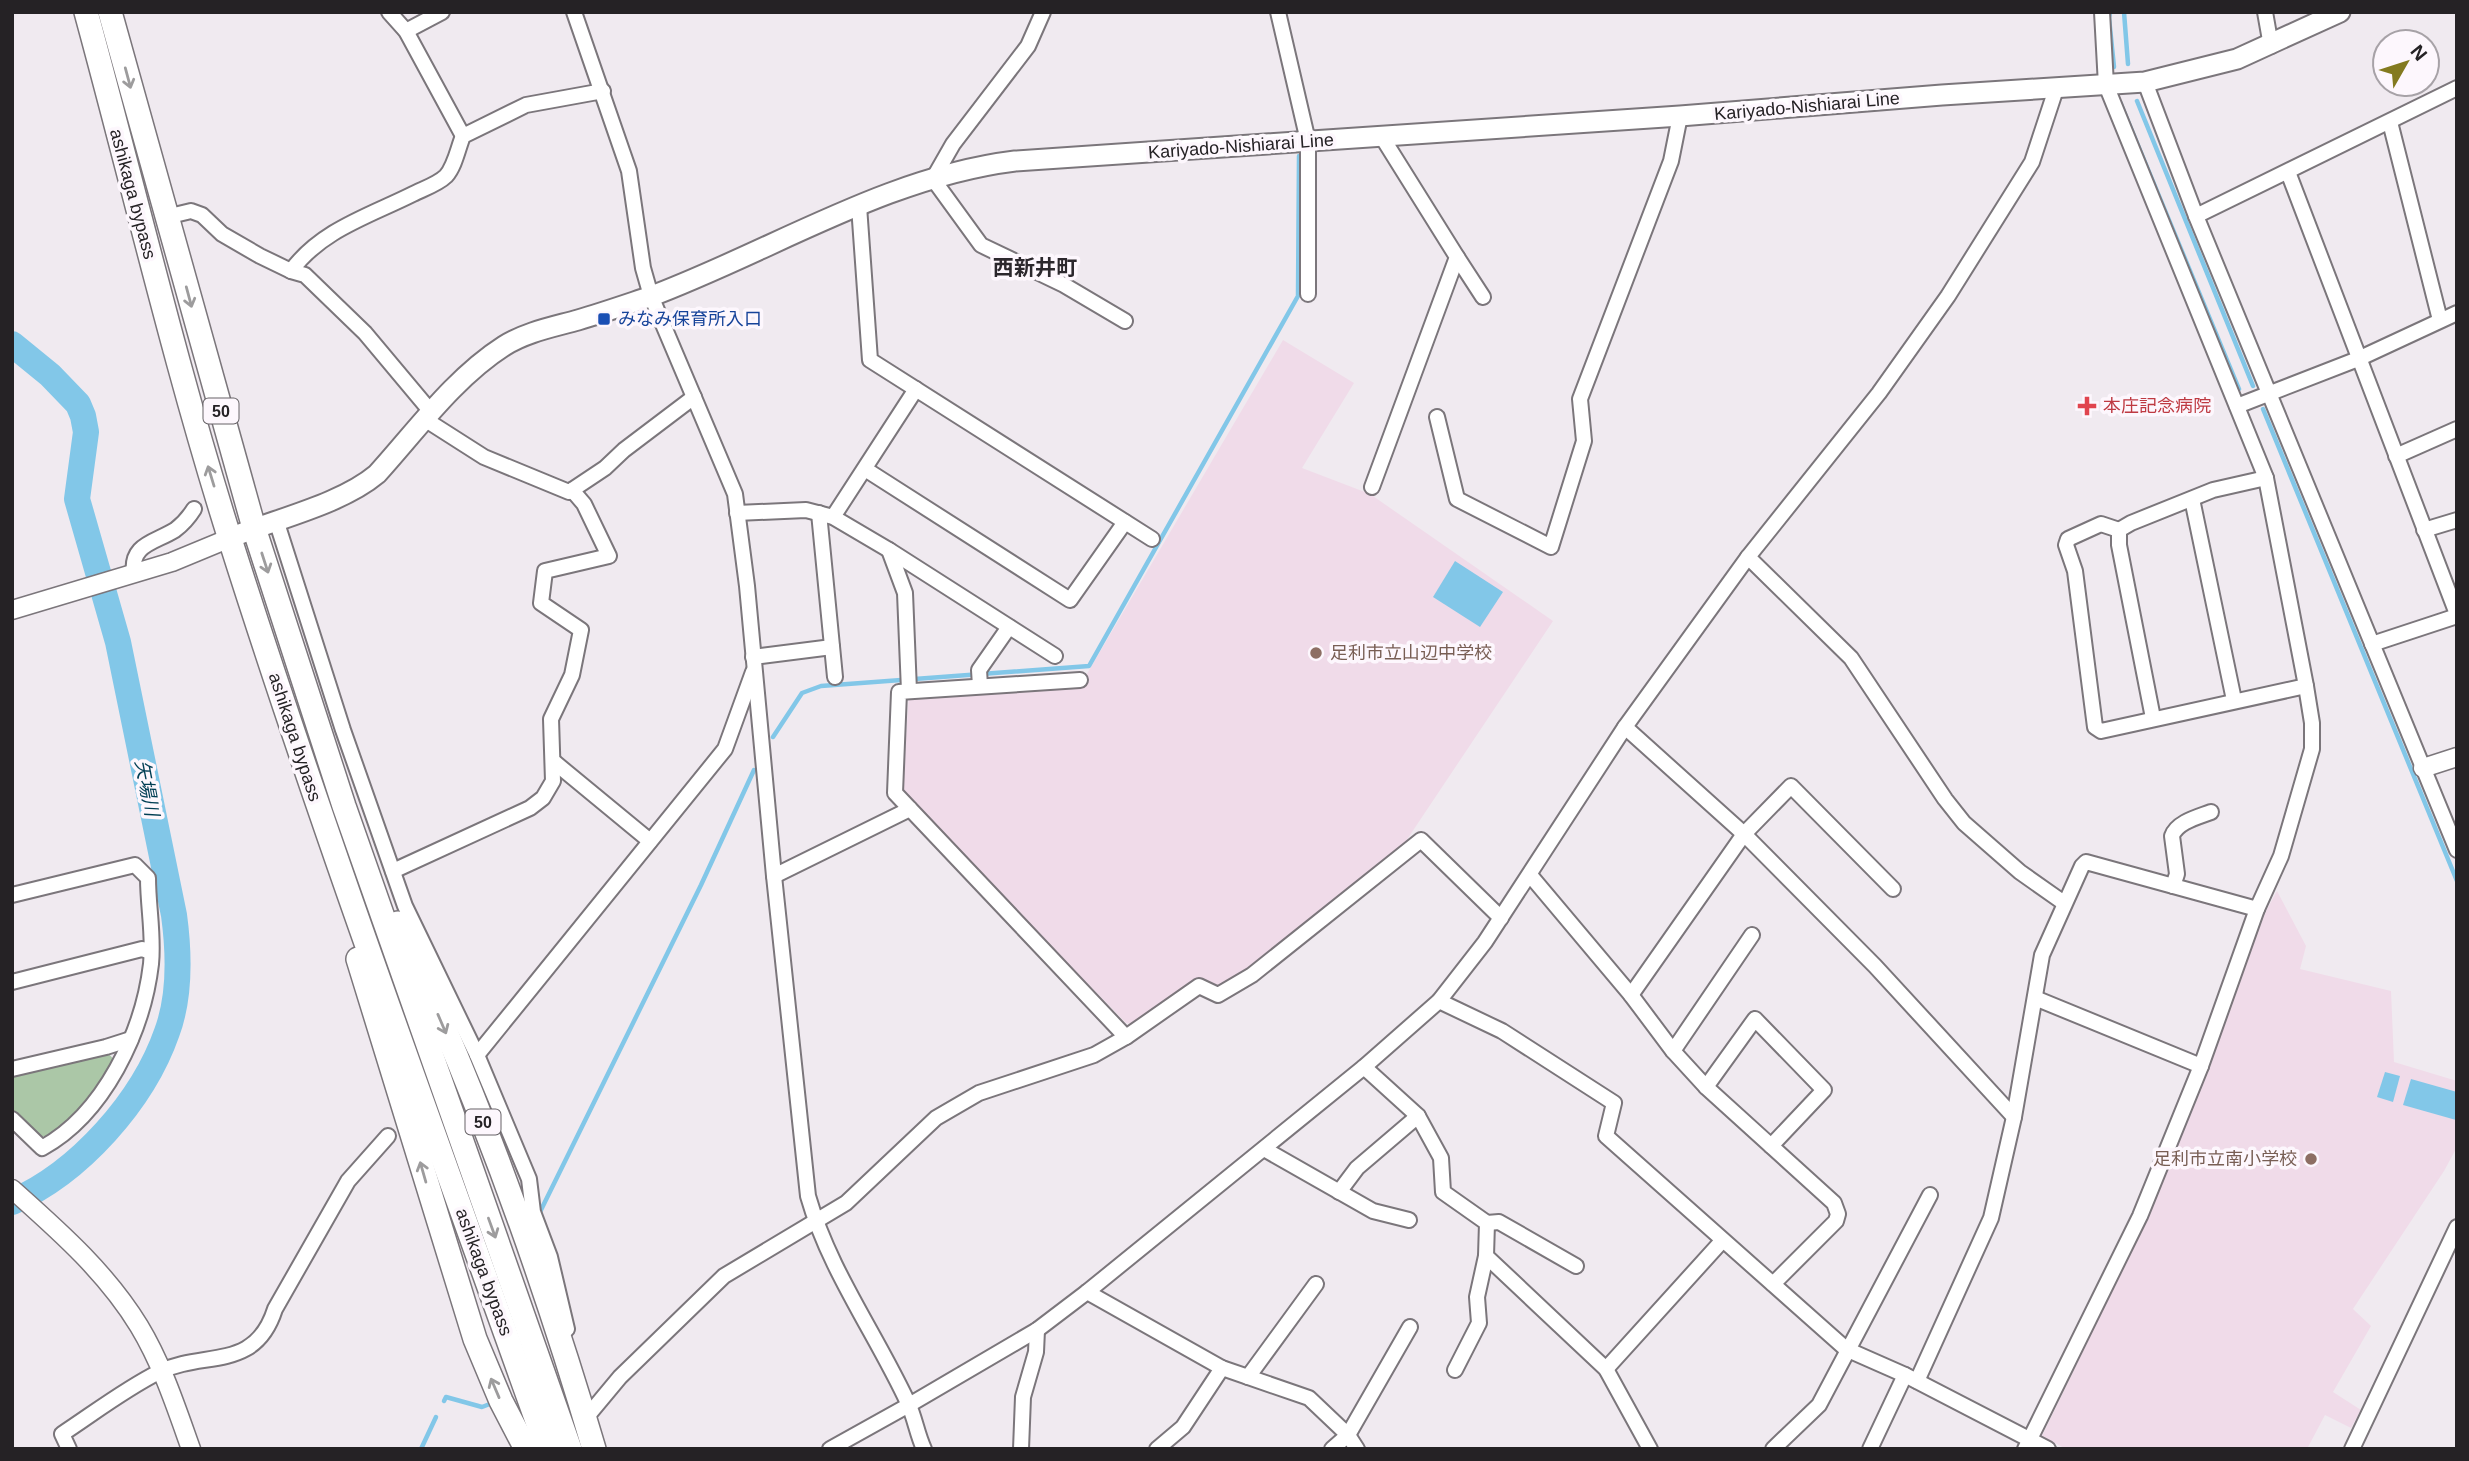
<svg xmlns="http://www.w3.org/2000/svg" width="2469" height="1461" viewBox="0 0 2469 1461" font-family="Arial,'Noto Sans JP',sans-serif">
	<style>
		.education { fill: #f0dbe9 }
		.green { fill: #abc7a7 }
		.water { fill: #82c7e8 }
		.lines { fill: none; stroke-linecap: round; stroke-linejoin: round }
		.stream { stroke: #82c7e8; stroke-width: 4.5 }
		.river { stroke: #82c7e8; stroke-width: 26 }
		.minor-casing { stroke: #7b767b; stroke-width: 18 }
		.tertiary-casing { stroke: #7b767b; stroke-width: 21 }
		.secondary-casing { stroke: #7b767b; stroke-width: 23 }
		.trunk-casing { stroke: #7b767b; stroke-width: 26 }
		.minor { stroke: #fff; stroke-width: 14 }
		.tertiary { stroke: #fff; stroke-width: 18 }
		.secondary { stroke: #fff; stroke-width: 19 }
		.trunk { stroke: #fff; stroke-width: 23 }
		.oneway { stroke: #9d9c9d }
		.transit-dot { fill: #1a4fb4; stroke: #fdf7fd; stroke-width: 2.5 }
		.health-dot { fill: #e0444e; stroke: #fdf7fd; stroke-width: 2.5 }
		.education-dot { fill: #8d6e63; stroke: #fdf7fd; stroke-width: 2.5 }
		.labels { text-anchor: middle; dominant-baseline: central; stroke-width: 7; stroke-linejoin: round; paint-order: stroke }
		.shield { fill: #fdf7fd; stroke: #666266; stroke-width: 2 }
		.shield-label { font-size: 16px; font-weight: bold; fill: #252225 }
		.street-label { font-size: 18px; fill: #252225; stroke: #fdf7fd }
		.transit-label { font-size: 18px; fill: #164399; stroke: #fdf7fd; text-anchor: start }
		.health-label { font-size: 18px; fill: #be3a42; stroke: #fdf7fd; text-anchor: start }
		.education-label { font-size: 18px; fill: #785e54; stroke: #fdf7fd; text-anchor: start }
		.water-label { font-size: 19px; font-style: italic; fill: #003e54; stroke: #fdf7fd }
		.quarter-label { font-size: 21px; font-weight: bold; fill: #2c282d; stroke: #fdf7fd }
	</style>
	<rect width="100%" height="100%" fill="#f0eaf0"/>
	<g class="education">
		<polygon points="1283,340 1354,383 1302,468 1370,494 1553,621 1400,850 1241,976 1218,990 1198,980 1131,1024 1126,1023 902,792 909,695 1081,684"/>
		<polygon points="2277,891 2306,946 2300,969 2391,991 2394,1062 2457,1081 2457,1147 2444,1171 2353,1309 2371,1326 2333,1392 2361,1410 2351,1428 2325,1415 2307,1449 2066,1449 2042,1436 2149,1215 2209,1070 2243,969 2266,911"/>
	</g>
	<polygon class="green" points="108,1053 116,1062 91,1099 51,1137 39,1136 12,1111 12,1077"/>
	<g class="water">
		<polygon points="1455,561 1503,592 1480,627 1433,597"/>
		<polygon points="2385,1072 2400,1076 2393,1102 2377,1097"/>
		<polygon points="2411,1079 2457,1092 2456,1120 2403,1105"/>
	</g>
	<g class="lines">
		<g class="stream">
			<polyline points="2110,12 2109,18 2114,67"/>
			<polyline points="2124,12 2128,64"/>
			<polyline points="2137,101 2253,386"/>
			<polyline points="2120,102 2239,389"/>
			<polyline points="2263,409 2457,881"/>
			<polyline points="773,737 802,693 821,686 1089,666 1298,296 1299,156"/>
			<polyline points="538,1216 701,885 754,770"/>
			<polyline points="444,1401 446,1397 482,1407 495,1402"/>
			<polyline points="421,1449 436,1417"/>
		</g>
		<path class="river" d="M12,344L50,375L78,404L83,416L86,432L77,499L118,642L174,915C179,952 180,997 167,1032C143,1101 79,1173 12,1202"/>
		<g class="minor-casing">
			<g id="minor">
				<polyline points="389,12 406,31 463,136"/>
				<path d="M574,12L629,171L643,268L651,296L735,494L747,586L774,876L808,1196C829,1270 876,1334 908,1403C915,1418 917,1434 924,1449"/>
				<polyline points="1043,12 1028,46 953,144 933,179 981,245 1064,285 1125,321"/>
				<polyline points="1278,12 1308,141 1308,294"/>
				<polyline points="2265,12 2271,46"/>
				<polyline points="406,31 442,12"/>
				<polyline points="2145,82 2196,216 2457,850"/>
				<polyline points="2390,122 2440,320"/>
				<polyline points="2288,172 2457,614"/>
				<polyline points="859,206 870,360 1152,539"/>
				<polyline points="2196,216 2457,88"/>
				<polyline points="166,217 191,211 202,215 222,234 260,256 291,271 305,275 365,333 432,413"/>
				<polyline points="1457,257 1483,297"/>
				<path d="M291,271C321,230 369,216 413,194C423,189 438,184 446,176C455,166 458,148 463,136L526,105L603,91"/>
				<polyline points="2237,406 2358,359 2457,313"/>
				<polyline points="1437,417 1457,499 1551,547 1584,441 1580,399 1671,161 1680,116"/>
				<polyline points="426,420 484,457 569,492 605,468 624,450 694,397"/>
				<polyline points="2396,456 2457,429"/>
				<polyline points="865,469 1070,600 1125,522"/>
				<polyline points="2266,478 2213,490 2131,523 2119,530 2101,524 2068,539 2066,545 2075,571 2095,727 2101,731 2306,686"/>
				<polyline points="1372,487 1457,257 1382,137"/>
				<polyline points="2192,499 2234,700"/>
				<polyline points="737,513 806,510 833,517 889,550 1055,656"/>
				<polyline points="819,513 835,677"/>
				<polyline points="833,517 916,389"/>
				<polyline points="276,520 343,730 405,906 477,1055 529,1179 533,1212 550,1257 567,1329"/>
				<polyline points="2119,530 2119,545 2153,718"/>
				<polyline points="2424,530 2457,520"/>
				<polyline points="889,550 905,593 909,691"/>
				<polyline points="1748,557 1851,658 1945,799 1964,823 2020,872 2064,903"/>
				<path d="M134,574C130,544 154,543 175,530C183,524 189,517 194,509"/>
				<polyline points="2372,644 2457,616"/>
				<polyline points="753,657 832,647"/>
				<polyline points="1080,680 899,692 895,793 1126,1037"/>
				<polyline points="980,686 979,670 1009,627"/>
				<polyline points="1625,727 1744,834 1875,966 2014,1117"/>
				<polyline points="553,761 650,841"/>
				<polyline points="393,871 530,808 543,798 553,781 551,719 572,675 581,630 541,603 545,571 609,556 584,504 572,490"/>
				<polyline points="1530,875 1631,995 1673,1051 1706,1087 1834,1203 1838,1214 1836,1221 1773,1284"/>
				<polyline points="774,876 910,809"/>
				<path d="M2173,886L2177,874L2172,836C2177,822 2198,817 2211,812"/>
				<path d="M12,895L135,865L148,878C148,907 154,935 151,964C143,1032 104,1114 42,1148L12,1119"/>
				<polyline points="12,982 142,949 151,952"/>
				<polyline points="1631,995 1744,834 1791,786 1893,889"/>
				<polyline points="2035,998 2201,1066"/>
				<polyline points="1439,1001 1502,1031 1614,1103 1606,1136 1846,1349 1905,1375 2048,1449"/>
				<polyline points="1673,1051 1752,935"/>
				<polyline points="477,1055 725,749 753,672"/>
				<polyline points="1364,1067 1418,1116 1441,1158 1443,1192 1487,1223 1486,1256 1606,1369 1650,1449"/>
				<polyline points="12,1069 106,1047 131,1039"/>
				<polyline points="1706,1087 1755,1019 1824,1090 1771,1146"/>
				<polyline points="1264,1149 1373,1211 1409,1220"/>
				<polyline points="1339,1192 1357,1168 1418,1116"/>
				<polyline points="1487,1223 1499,1222 1576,1266"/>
				<polyline points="1087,1292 1222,1368 1309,1398 1348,1435 1357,1449"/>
				<polyline points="1606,1369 1722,1241"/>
				<polyline points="1455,1370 1479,1323 1477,1297 1486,1256"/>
				<polyline points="1248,1377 1316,1284"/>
				<polyline points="1917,1381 1991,1218 2014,1117 2042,955 2082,866 2086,862 2257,909"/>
				<polyline points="585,1419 620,1377 724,1276 846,1203 936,1118 979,1093 1094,1055 1126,1037 1199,986 1218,995 1252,975 1421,840 1501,918"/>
				<path d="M69,1449L62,1434C94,1413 125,1389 159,1372C205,1350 255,1372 275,1309L348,1181L388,1136"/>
				<polyline points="830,1449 909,1405 1037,1330 1087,1292 1364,1067 1439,1001 1485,942 1625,727 1748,557 1879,393 1948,296 2032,162 2056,89"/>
				<polyline points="1021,1449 1023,1397 1036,1352 1037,1330"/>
				<polyline points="1157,1449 1183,1427 1222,1368"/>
				<polyline points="1332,1449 1348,1435 1410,1327"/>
				<polyline points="1773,1449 1819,1405 1930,1195"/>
				<polyline points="1870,1449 1905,1375"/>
				<polyline points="2025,1449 2140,1216 2201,1066 2257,909 2281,856 2312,749 2312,723 2306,686 2266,478 2106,85 2102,12"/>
				<polyline points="2352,1449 2457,1227"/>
			</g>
		</g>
		<g class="tertiary-casing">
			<g id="tertiary">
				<polyline points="12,610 172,562 230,538"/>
				<polyline points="2423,768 2457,757"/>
				<path d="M12,1189C59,1231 106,1272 139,1326C162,1364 176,1407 191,1449"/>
			</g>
		</g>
		<g class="secondary-casing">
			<path id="secondary" d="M230,538C275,519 340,505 377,474C416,431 454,378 504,346C526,332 553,327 578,320C602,313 625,305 649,297C770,252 885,177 1015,161L1680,116L1942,95L2145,82L2237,59L2340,12"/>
		</g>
		<g class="trunk-casing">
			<g id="trunk">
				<path d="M86,12C134,188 175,365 230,539C327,845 439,1146 547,1449"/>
				<polyline points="110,12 254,528 344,806 570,1449"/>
				<path d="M398,923C477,1093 541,1269 594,1449"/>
				<polyline points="358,959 475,1339 501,1401 526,1449"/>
			</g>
		</g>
		<use href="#minor" class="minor"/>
		<use href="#tertiary" class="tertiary"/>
		<use href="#secondary" class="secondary"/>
		<use href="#trunk" class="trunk"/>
	</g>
	<defs><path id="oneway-shaft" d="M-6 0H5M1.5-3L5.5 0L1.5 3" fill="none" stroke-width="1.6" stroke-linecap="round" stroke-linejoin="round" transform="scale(1.75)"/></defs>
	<g class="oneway">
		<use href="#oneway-shaft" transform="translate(128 78) rotate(75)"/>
		<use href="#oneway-shaft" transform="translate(189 297) rotate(75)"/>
		<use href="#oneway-shaft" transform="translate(211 476) rotate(-107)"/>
		<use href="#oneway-shaft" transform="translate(265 563) rotate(72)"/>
		<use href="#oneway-shaft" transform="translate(442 1024) rotate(67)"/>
		<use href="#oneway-shaft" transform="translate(423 1172) rotate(-106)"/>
		<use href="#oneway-shaft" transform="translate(492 1228) rotate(70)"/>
		<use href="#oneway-shaft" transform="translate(495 1388) rotate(-113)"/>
	</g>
	<rect class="transit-dot" x="597" y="312" width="14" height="14" rx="3.5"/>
	<path class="health-dot" d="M2083.5 395.5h7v7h7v7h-7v7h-7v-7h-7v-7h7z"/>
	<g class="education-dot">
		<circle cx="1316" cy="653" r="7"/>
		<circle cx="2311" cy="1159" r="7"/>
	</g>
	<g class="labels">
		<g class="shield">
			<rect x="203.5" y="398.5" width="35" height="25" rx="5"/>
			<rect x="465.5" y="1109.5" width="35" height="25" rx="5"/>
		</g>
		<g class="shield-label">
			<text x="221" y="411">50</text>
			<text x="483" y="1122">50</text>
		</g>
		<g class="street-label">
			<text transform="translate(1807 106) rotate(-5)">Kariyado-Nishiarai Line</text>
			<text transform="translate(1241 146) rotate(-4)">Kariyado-Nishiarai Line</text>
			<text transform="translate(133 194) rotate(75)">ashikaga bypass</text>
			<text transform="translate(295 737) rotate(72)">ashikaga bypass</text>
			<text transform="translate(484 1272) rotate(70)">ashikaga bypass</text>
		</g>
		<g class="transit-label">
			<text x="618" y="319">みなみ保育所入口</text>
		</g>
		<g class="health-label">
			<text x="2103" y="406">本庄記念病院</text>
		</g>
		<g class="education-label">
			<text x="1330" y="653">足利市立山辺中学校</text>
			<text x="2297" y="1159" text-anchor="end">足利市立南小学校</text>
		</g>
		<g class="water-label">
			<text transform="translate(147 788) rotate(79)">矢場川</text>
		</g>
		<g class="quarter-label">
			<text x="1035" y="267">西新井町</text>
		</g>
	</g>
	<rect width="2469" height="1461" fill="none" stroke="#252225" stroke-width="28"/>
	<g transform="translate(2406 63) rotate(51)"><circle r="33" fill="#fdf7fd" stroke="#a7a2a7" stroke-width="2"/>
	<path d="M0-5L12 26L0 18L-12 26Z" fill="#837a1f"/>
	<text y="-10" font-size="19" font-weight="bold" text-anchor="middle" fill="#252225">N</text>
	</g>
</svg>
